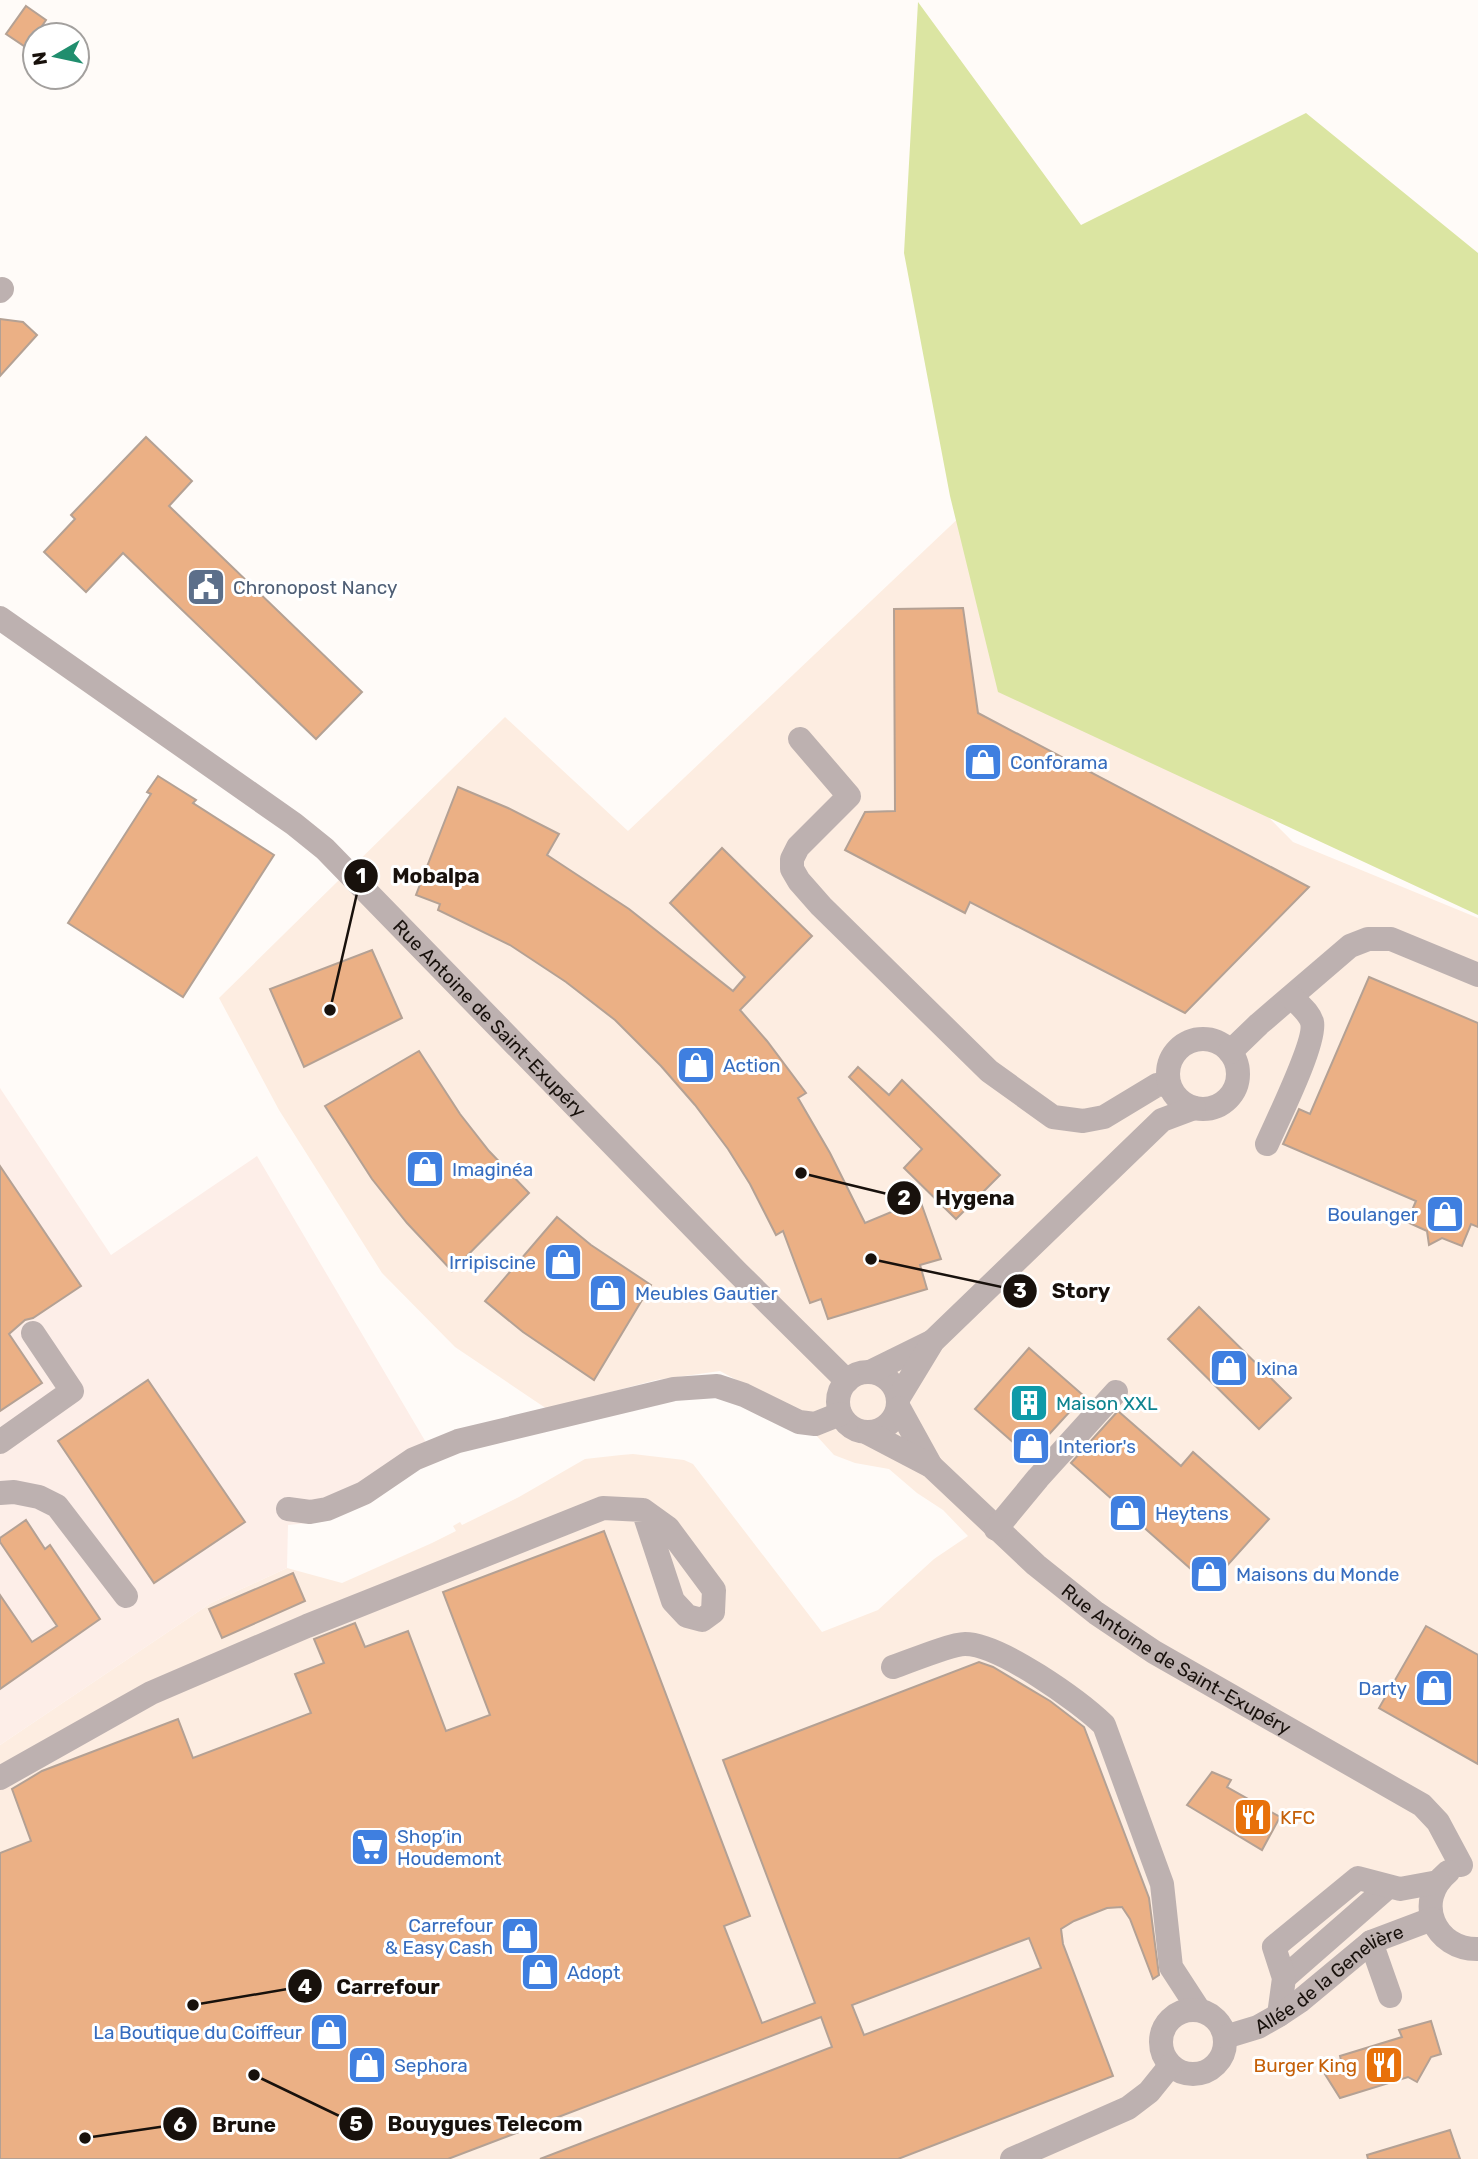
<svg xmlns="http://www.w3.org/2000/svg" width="1478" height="2159" viewBox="0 0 1478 2159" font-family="Rubik,sans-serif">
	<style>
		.built { fill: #fdede1 }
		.industrial { fill: #fdeee8 }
		.green { fill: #dbe5a2 }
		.building { fill: #ebb085; stroke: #b4a194; stroke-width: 2; fill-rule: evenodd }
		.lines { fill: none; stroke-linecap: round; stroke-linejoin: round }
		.minor { stroke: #bdb1b0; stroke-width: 24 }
		.labels { text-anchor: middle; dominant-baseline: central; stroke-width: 6; stroke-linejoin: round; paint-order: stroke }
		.service-label { font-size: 19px; fill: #4e5e75; stroke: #fff; text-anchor: start }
		.shop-label { font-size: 19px; fill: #366cbe; stroke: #fff; text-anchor: start }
		.street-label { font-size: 19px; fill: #18110c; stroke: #fff }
		.culture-label { font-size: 19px; fill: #0d838f; stroke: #fff; text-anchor: start }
		.food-label { font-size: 19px; fill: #c56008; stroke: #fff; text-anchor: start }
		.leader { fill: none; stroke: #18110c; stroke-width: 2.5 }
		.callout-dot { fill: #18110c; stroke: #fff; stroke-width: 2.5 }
		.mark-label { font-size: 21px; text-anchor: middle; font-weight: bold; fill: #fff }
		.callout-label { font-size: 21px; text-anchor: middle; font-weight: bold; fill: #18110c; stroke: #fff; stroke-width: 6; stroke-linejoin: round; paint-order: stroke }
	</style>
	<rect width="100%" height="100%" fill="#fffbf8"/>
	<polygon class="built" points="966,511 1293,842 1478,918 1478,2159 0,2159 0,1745 211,1603 287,1568 342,1583 432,1543 456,1531 453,1526 460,1522 462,1525 519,1497 585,1459 621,1455 633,1454 684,1460 693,1464 822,1632 878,1610 934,1559 968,1536 943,1510 917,1493 889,1469 855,1463 834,1455 815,1434 764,1395 720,1371 656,1380 547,1409 455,1347 382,1273 279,1110 219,998 505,717 628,831"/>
	<polygon class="industrial" points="0,1088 111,1255 257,1156 434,1456 318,1522 288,1525 287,1568 211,1603 0,1745"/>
	<polygon class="green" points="918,2 1081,225 1306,113 1478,253 1478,915 998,692 950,496 904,253"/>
	<g class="building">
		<polygon points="26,6 46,20 27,48 6,34"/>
		<polygon points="0,319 23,322 37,335 0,376"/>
		<polygon points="146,437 192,481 169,506 362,692 316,739 123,553 86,592 44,552 75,519 71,515"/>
		<polygon points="963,608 978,713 1309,887 1185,1013 970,902 965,913 845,850 865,812 895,811 894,609"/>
		<polygon points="158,776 196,800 193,803 274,855 183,997 68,923 151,794 147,792"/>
		<polygon points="458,787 508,808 559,834 547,855 629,909 733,991 745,977 670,903 722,848 812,936 740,1010 767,1041 806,1093 798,1098 830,1153 865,1223 920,1200 941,1259 920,1265 927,1289 828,1319 821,1299 810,1303 783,1231 776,1235 750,1184 728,1149 695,1105 661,1066 615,1020 566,982 510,945 438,910 440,904 416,895"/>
		<polygon points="372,950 402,1018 304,1067 270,989"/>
		<polygon points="1369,977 1478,1023 1478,1227 1471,1224 1462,1246 1442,1238 1429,1245 1427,1231 1407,1222 1416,1201 1283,1144 1299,1109 1310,1114"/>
		<polygon points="419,1051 460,1114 489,1151 529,1193 452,1271 407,1223 372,1179 325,1106"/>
		<polygon points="858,1067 889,1095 902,1080 1000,1175 956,1219 904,1168 922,1149 849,1077"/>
		<polygon points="0,1166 81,1286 33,1318 25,1320 9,1334 42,1383 0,1411"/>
		<polygon points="557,1217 591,1245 651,1285 594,1380 523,1332 485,1301"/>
		<polygon points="1199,1307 1291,1398 1259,1429 1168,1339"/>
		<polygon points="1029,1348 1084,1396 1044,1440 1026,1446 1014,1443 975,1409"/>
		<polygon points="148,1380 245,1522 154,1583 58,1441"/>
		<polygon points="1118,1411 1181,1466 1193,1452 1269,1519 1225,1568 1209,1574 1192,1570 1071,1463"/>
		<polygon points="26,1520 45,1549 50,1545 100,1619 0,1689 0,1595 32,1642 57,1626 0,1542 0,1538"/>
		<path d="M604,1531L750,1916L724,1926L762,2023L815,2003L723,1760L979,1662L993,1667L1050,1701L1084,1727L1149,1898L1159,1975L1153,1979L1130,1919L1122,1907L1107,1908L1074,1921L1061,1929L1063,1944L1113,2076L898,2159H540L832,2047L821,2017L448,2159H0V1853L31,1841L12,1789L42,1771L178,1719L193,1758L311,1713L295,1674L324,1663L314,1639L355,1623L365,1647L408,1631L446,1731L490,1715L443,1592ZM1029,1938L1041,1968L864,2035L852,2005Z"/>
		<polygon points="293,1573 305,1601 222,1638 209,1609"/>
		<polygon points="1426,1626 1478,1655 1478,1764 1379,1708"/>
		<polygon points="1212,1772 1231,1780 1227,1787 1280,1817 1262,1850 1187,1805"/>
		<polygon points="1431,2021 1441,2054 1431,2057 1417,2082 1408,2077 1340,2098 1323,2071 1342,2065 1340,2056 1402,2037 1399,2030"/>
		<polygon points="1450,2130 1460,2159 1368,2159 1367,2155"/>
	</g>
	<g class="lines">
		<g class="minor">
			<polyline points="0,291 2,289"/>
			<path id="s1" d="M0,618L294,824L325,849L737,1272L847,1381"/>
			<polyline points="800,739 849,796 798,847 792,859 792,869 799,881 821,906 989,1071 1053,1117 1083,1121 1104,1117 1157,1085 1169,1084"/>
			<circle cx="1203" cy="1074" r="35"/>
			<polyline points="1230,1052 1259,1024 1350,946 1368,939 1391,939 1478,975"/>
			<path d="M1267,1144C1276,1123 1317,1041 1312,1022C1309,1012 1299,1005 1292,997"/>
			<circle cx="868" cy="1402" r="30"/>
			<polyline points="870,1372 933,1341"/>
			<polyline points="899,1397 933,1341 1162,1120 1194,1108"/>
			<polyline points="899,1408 931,1466"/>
			<path id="s2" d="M868,1433L931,1466L1036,1565L1096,1613L1154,1652L1422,1805L1438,1822L1461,1865"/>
			<polyline points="0,1442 72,1391 33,1333"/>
			<polyline points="0,1493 14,1492 39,1497 57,1506 126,1596"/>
			<polyline points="288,1509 310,1512 327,1509 364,1493 414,1459 458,1441 674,1389 717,1386 744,1395 799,1422 815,1424 840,1414"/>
			<polyline points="996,1529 1038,1478 1116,1392"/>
			<path d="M893,1667C908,1662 951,1644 965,1644C1000,1644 1079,1701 1104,1725L1162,1884L1171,1967L1199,2010"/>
			<polyline points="0,1778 151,1693 307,1626 603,1508 643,1510 668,1528 714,1590 713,1612 702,1620 687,1616 673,1601 643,1510"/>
			<path d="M1448,1872C1413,1901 1435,1950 1478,1949"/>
			<polyline points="1371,1942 1390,1996"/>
			<polyline points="1284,1978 1388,1887"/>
			<circle cx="1193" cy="2042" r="32"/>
			<polyline points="1279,2015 1284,1978 1274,1947 1358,1878 1400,1889 1438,1882"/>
			<path id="s3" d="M1225,2037L1258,2027L1279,2015L1300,2001L1371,1942L1432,1919"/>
			<polyline points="1012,2159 1128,2108 1149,2092 1170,2066"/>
		</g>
	</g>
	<defs>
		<g id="civic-square" transform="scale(2.0125)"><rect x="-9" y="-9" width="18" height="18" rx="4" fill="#5c6f8a" stroke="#fff"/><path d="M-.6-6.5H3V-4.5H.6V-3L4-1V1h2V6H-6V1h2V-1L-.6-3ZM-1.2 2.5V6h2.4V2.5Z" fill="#fff"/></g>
		<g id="shop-square" transform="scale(2.0125)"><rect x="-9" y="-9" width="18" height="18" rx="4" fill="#3f7fe0" stroke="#fff"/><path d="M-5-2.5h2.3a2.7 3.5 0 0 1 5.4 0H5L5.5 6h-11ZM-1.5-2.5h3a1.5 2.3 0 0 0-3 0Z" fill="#fff"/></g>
		<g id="building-square" transform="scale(2.0125)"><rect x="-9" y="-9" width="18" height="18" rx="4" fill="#0f9aa8" stroke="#fff"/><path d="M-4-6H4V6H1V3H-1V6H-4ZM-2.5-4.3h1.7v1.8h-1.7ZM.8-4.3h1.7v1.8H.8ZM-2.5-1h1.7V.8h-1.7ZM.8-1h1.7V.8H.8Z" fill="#fff"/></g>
		<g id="restaurant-square" transform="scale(2.0125)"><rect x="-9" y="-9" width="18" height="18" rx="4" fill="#e8710a" stroke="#fff"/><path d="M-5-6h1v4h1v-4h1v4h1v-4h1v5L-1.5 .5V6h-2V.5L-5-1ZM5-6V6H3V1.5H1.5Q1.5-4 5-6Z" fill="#fff"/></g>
		<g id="supermarket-square" transform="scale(2.0125)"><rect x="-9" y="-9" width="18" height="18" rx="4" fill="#3f7fe0" stroke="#fff"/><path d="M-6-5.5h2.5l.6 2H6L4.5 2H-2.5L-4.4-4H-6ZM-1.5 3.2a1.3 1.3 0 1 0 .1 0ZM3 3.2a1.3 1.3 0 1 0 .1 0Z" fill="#fff"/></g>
	</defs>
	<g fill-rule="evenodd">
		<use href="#civic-square" x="206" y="587"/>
		<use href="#shop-square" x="983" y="762"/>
		<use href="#shop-square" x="696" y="1065"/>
		<use href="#shop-square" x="425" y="1169"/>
		<use href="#shop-square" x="1445" y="1214"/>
		<use href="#shop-square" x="563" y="1262"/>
		<use href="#shop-square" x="608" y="1293"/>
		<use href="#shop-square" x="1229" y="1368"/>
		<use href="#building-square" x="1029" y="1403"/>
		<use href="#shop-square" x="1031" y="1446"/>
		<use href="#shop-square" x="1128" y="1513"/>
		<use href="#shop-square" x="1209" y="1574"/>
		<use href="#shop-square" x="1434" y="1688"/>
		<use href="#restaurant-square" x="1253" y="1817"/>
		<use href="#supermarket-square" x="370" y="1847"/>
		<use href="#shop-square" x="520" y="1936"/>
		<use href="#shop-square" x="540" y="1972"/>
		<use href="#shop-square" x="329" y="2032"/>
		<use href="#shop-square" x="367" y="2065"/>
		<use href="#restaurant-square" x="1384" y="2065"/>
	</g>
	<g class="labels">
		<g class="service-label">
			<text x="233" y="587">Chronopost Nancy</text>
		</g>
		<g class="shop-label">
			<text x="1010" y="762">Conforama</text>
			<text x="723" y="1065">Action</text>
			<text x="452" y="1169">Imaginéa</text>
			<text x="1418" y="1214" text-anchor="end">Boulanger</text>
			<text x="536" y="1262" text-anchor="end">Irripiscine</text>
			<text x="635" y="1293">Meubles Gautier</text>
			<text x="1256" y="1368">Ixina</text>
			<text x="1058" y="1446">Interior's</text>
			<text x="1155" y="1513">Heytens</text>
			<text x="1236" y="1574">Maisons du Monde</text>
			<text x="1407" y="1688" text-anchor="end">Darty</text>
			<text x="397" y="1836">Shop’in<tspan x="397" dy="22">Houdemont</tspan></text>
			<text x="493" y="1925" text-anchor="end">Carrefour<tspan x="493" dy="22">&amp; Easy Cash</tspan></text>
			<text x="567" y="1972">Adopt</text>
			<text x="302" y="2032" text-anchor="end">La Boutique du Coiffeur</text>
			<text x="394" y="2065">Sephora</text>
		</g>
		<g class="street-label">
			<text stroke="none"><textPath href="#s1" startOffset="635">Rue Antoine de Saint-Exupéry</textPath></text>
			<text stroke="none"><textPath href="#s2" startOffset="385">Rue Antoine de Saint-Exupéry</textPath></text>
			<text stroke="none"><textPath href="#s3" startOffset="121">Allée de la Genelière</textPath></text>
		</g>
		<g class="culture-label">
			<text x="1056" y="1403">Maison XXL</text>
		</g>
		<g class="food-label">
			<text x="1280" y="1817">KFC</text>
			<text x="1357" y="2065" text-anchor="end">Burger King</text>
		</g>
	</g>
	<path class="leader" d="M330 1010L361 876M801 1173L904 1198M871 1259L1020 1291M193 2005L305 1986M254 2075L356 2124M85 2138L180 2124"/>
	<g class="callout-dot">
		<circle cx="330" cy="1010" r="7"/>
		<circle cx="801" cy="1173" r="7"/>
		<circle cx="871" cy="1259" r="7"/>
		<circle cx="193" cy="2005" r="7"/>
		<circle cx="254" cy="2075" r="7"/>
		<circle cx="85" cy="2138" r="7"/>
		<circle cx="361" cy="876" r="18"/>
		<circle cx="904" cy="1198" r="18"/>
		<circle cx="1020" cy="1291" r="18"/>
		<circle cx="305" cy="1986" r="18"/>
		<circle cx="356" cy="2124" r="18"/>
		<circle cx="180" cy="2124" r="18"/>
	</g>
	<g class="mark-label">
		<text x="361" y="883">1</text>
		<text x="904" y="1205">2</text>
		<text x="1020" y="1298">3</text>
		<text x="305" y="1994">4</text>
		<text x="356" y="2131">5</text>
		<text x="180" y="2132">6</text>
	</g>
	<g class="callout-label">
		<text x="436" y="883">Mobalpa</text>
		<text x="975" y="1205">Hygena</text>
		<text x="1081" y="1298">Story</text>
		<text x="388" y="1994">Carrefour</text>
		<text x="485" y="2131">Bouygues Telecom</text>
		<text x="244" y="2132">Brune</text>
	</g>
	<g transform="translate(56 56) rotate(261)"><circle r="33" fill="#ffffff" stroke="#a3a09e" stroke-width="2"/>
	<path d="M0-5L12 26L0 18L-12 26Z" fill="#208e6e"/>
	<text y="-10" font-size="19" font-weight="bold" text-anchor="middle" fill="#18110c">N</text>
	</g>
</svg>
